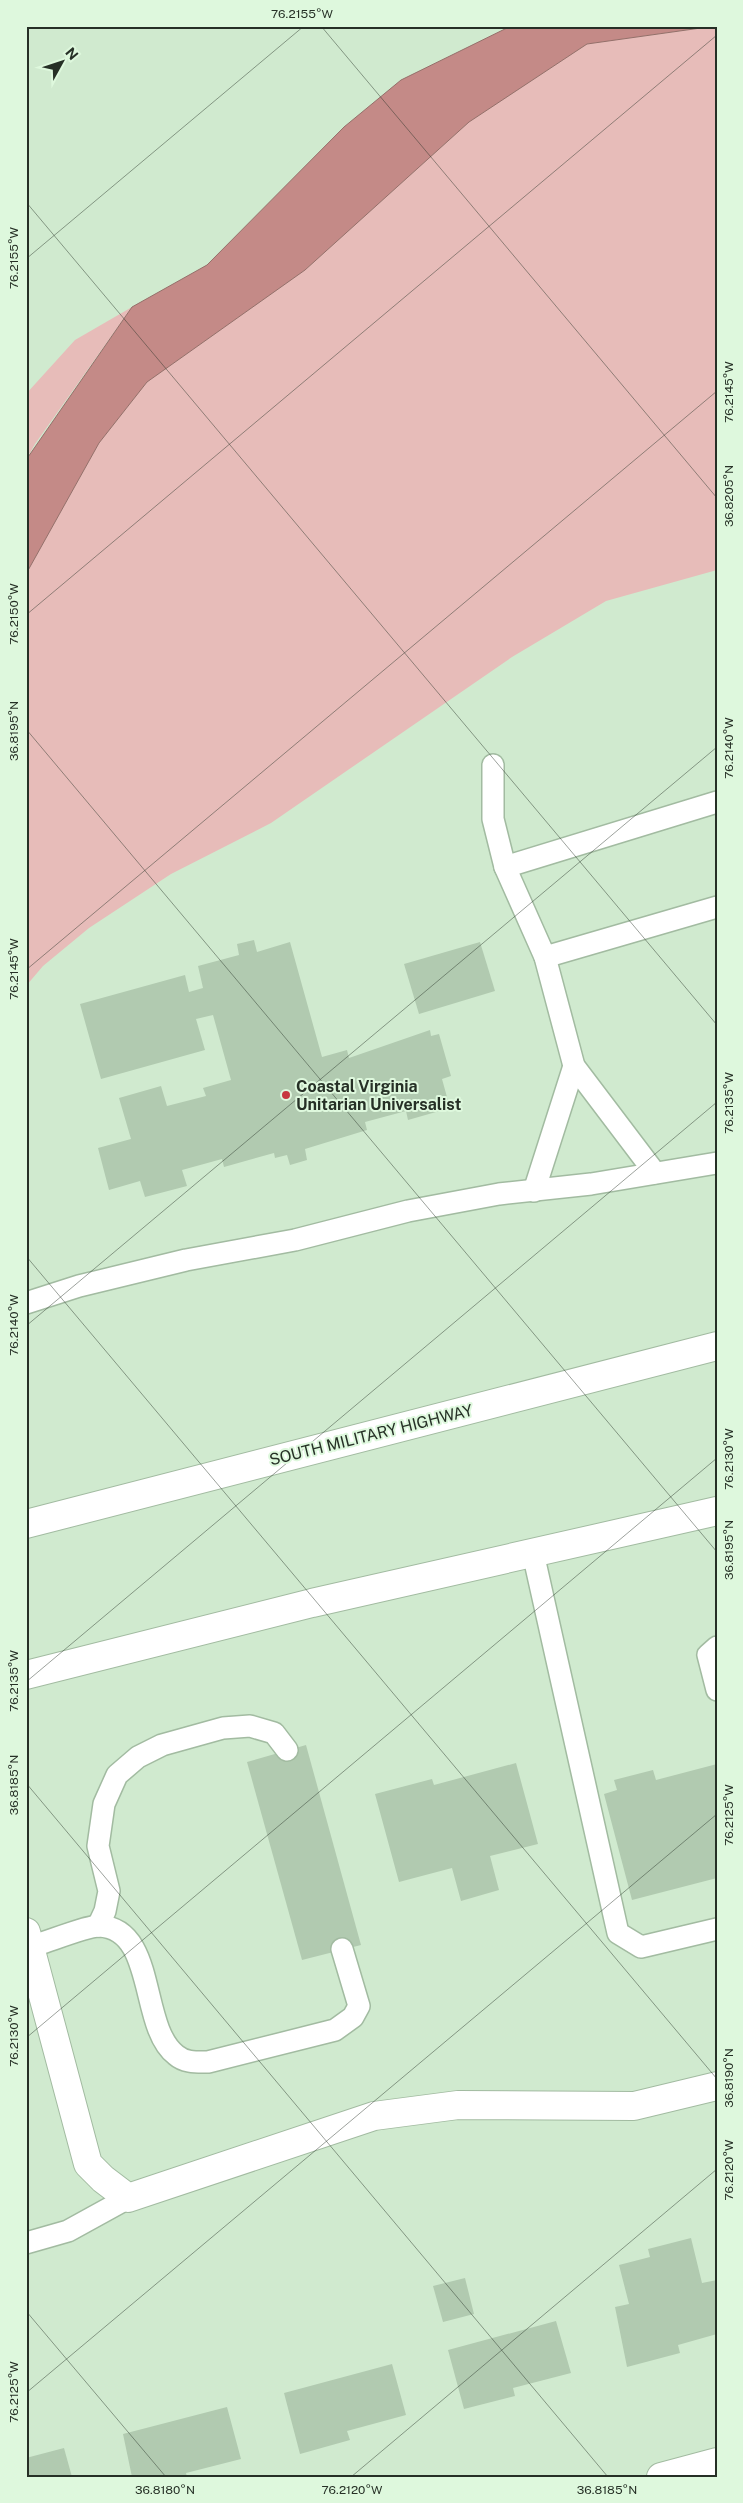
<svg xmlns="http://www.w3.org/2000/svg" width="743" height="2503" viewBox="0 0 743 2503" font-family="'Public Sans',sans-serif">
	<style>
		.green { fill: #e7bcb9 }
		.water { fill: #c48a87; stroke: #956f6a }
		.building { fill: #b1cab0 }
		.lines { fill: none; stroke-linecap: round; stroke-linejoin: round }
		.lane-casing { stroke: #a2bba1; stroke-width: 24 }
		.street-casing { stroke: #a2bba1; stroke-width: 30 }
		.primary-casing { stroke: #a2bba1; stroke-width: 30 }
		.lane { stroke: #fff; stroke-width: 21 }
		.street { stroke: #fff; stroke-width: 28 }
		.primary { stroke: #fff; stroke-width: 28 }
		.ticks { fill: none; stroke: #263026; stroke-width: 1; stroke-opacity: 0.45 }
		.poi-dot { fill: #c7383e; stroke: #def8dd; stroke-width: 2 }
		.labels { text-anchor: middle; dominant-baseline: central; stroke-width: 4; stroke-linejoin: round; paint-order: stroke }
		.poi-label { font-size: 16px; font-weight: bold; fill: #263026; stroke: #def8dd; text-anchor: start }
		.street-label { font-size: 16px; fill: #263026; stroke: #def8dd }
		.neatline { fill: none; stroke: #263026; stroke-width: 2 }
		.ticks-label { font-size: 12px; text-anchor: middle; fill: #263026 }
	</style>
	<rect width="100%" height="100%" fill="#d0eacf"/>
	<g class="green">
		<polygon points="717,26 717,570 606,601 512,657 271,823 171,874 89,928 43,966 26,986 26,574 99,443 147,382 305,270 469,122 587,44"/>
		<polygon points="132,307 35,444 26,460 26,394 75,340"/>
	</g>
	<polygon class="water" points="511,26 715,26 587,44 469,122 305,270 147,382 99,443 26,574 26,460 132,307 207,265 344,127 401,80"/>
	<g class="building">
		<polygon points="254,940 257,952 290,942 322,1057 347,1050 349,1058 430,1030 431,1036 439,1034 451,1076 442,1079 450,1108 408,1120 406,1111 365,1122 367,1130 305,1149 307,1160 290,1165 287,1155 275,1158 274,1153 224,1167 222,1159 182,1170 187,1186 145,1197 140,1181 109,1190 98,1148 131,1139 119,1098 161,1086 167,1106 206,1096 203,1088 231,1080 213,1015 196,1019 205,1050 101,1079 80,1004 185,975 189,992 203,988 198,966 239,955 237,944"/>
		<polygon points="480,942 495,991 419,1014 404,964"/>
		<polygon points="306,1745 361,1945 302,1960 247,1762"/>
		<polygon points="516,1763 538,1844 490,1856 499,1890 461,1901 452,1868 399,1882 375,1794 432,1779 434,1785"/>
		<polygon points="717,1764 717,1878 632,1900 604,1794 617,1790 614,1780 653,1770 656,1780"/>
		<polygon points="691,2238 702,2283 717,2280 717,2334 678,2345 680,2353 627,2367 615,2307 629,2304 619,2265 650,2257 648,2249"/>
		<polygon points="465,2278 474,2314 443,2322 433,2286"/>
		<polygon points="556,2321 571,2373 513,2388 515,2396 464,2409 448,2350"/>
		<polygon points="392,2364 406,2415 347,2431 350,2440 300,2454 284,2393"/>
		<polygon points="227,2407 241,2459 186,2473 187,2477 132,2477 123,2434"/>
		<polygon points="64,2448 72,2477 26,2477 26,2458"/>
	</g>
	<g class="lines">
		<g class="lane-casing">
			<g id="lane">
				<polyline points="493,765 493,819 505,867 545,957 574,1066 655,1173"/>
				<polyline points="505,867 717,802"/>
				<polyline points="545,957 717,907"/>
				<polyline points="534,1191 574,1066"/>
				<polyline points="26,1303 79,1286 186,1260 295,1240 408,1211 499,1194 591,1184 717,1163"/>
				<polyline points="533,1553 618,1933 641,1947 717,1929"/>
				<polyline points="717,1647 708,1655 717,1690"/>
				<polyline points="98,1926 105,1911 109,1891 98,1846 104,1804 117,1775 138,1757 162,1745 223,1728 250,1726 274,1733 287,1750"/>
				<path d="M26,1948C43,1944 85,1926 99,1926C157,1928 139,2027 176,2055C185,2063 197,2062 208,2062L335,2030L353,2017L359,2006L342,1949"/>
				<polyline points="26,2243 68,2231 128,2198"/>
			</g>
		</g>
		<g class="street-casing">
			<g id="street">
				<polyline points="26,1932 88,2164 103,2179 128,2198 374,2116 458,2105 634,2106 717,2086"/>
				<polyline points="661,2477 717,2462"/>
			</g>
		</g>
		<g class="primary-casing">
			<g id="primary">
				<polyline points="26,1524 717,1346"/>
				<polyline points="26,1675 312,1603 717,1511"/>
			</g>
		</g>
		<use href="#lane" class="lane"/>
		<use href="#street" class="street"/>
		<use href="#primary" class="primary"/>
	</g>
	<path class="ticks" d="M321,26L717,498M26,202L717,1025M26,259L304,26M26,615L717,35M26,729L717,1552M26,970L717,391M26,1256L717,2079M26,1326L717,747M26,1682L717,1102M26,1783L608,2477M26,2038L717,1458M26,2311L166,2477M26,2393L717,1814M351,2477L717,2169"/>
	<circle class="poi-dot" cx="286" cy="1095" r="5"/>
	<g class="labels">
		<g class="poi-label">
			<text x="296" y="1086">Coastal Virginia<tspan x="296" dy="18">Unitarian Universalist</tspan></text>
		</g>
		<g class="street-label">
			<text transform="translate(371 1435) rotate(-14)">SOUTH MILITARY HIGHWAY</text>
		</g>
	</g>
	<rect width="743" height="2503" fill="none" stroke="#def8dd" stroke-width="55"/>
	<g transform="translate(62 62) rotate(50)" stroke="#def8dd" stroke-width="4" paint-order="stroke">
	<path d="M0-4L9 19L0 12L-9 19Z" fill="#263026"/>
	<text y="-8" font-size="14" font-weight="bold" text-anchor="middle" fill="#263026">N</text>
	</g>
	<rect x="28" y="28" width="688" height="2448" class="neatline"/>
	<g class="ticks-label">
		<text x="302" y="18">76.2155°W</text>
		<text transform="translate(14 258) rotate(-90)" y="4">76.2155°W</text>
		<text transform="translate(729 392) rotate(-90)" y="4">76.2145°W</text>
		<text transform="translate(729 496) rotate(-90)" y="4">36.8205°N</text>
		<text transform="translate(14 614) rotate(-90)" y="4">76.2150°W</text>
		<text transform="translate(14 731) rotate(-90)" y="4">36.8195°N</text>
		<text transform="translate(729 748) rotate(-90)" y="4">76.2140°W</text>
		<text transform="translate(14 969) rotate(-90)" y="4">76.2145°W</text>
		<text transform="translate(729 1103) rotate(-90)" y="4">76.2135°W</text>
		<text transform="translate(14 1325) rotate(-90)" y="4">76.2140°W</text>
		<text transform="translate(729 1459) rotate(-90)" y="4">76.2130°W</text>
		<text transform="translate(729 1550) rotate(-90)" y="4">36.8195°N</text>
		<text transform="translate(14 1681) rotate(-90)" y="4">76.2135°W</text>
		<text transform="translate(14 1785) rotate(-90)" y="4">36.8185°N</text>
		<text transform="translate(729 1815) rotate(-90)" y="4">76.2125°W</text>
		<text transform="translate(14 2036) rotate(-90)" y="4">76.2130°W</text>
		<text transform="translate(729 2078) rotate(-90)" y="4">36.8190°N</text>
		<text transform="translate(729 2170) rotate(-90)" y="4">76.2120°W</text>
		<text transform="translate(14 2392) rotate(-90)" y="4">76.2125°W</text>
		<text x="165" y="2494">36.8180°N</text>
		<text x="352" y="2494">76.2120°W</text>
		<text x="607" y="2494">36.8185°N</text>
	</g>
</svg>
